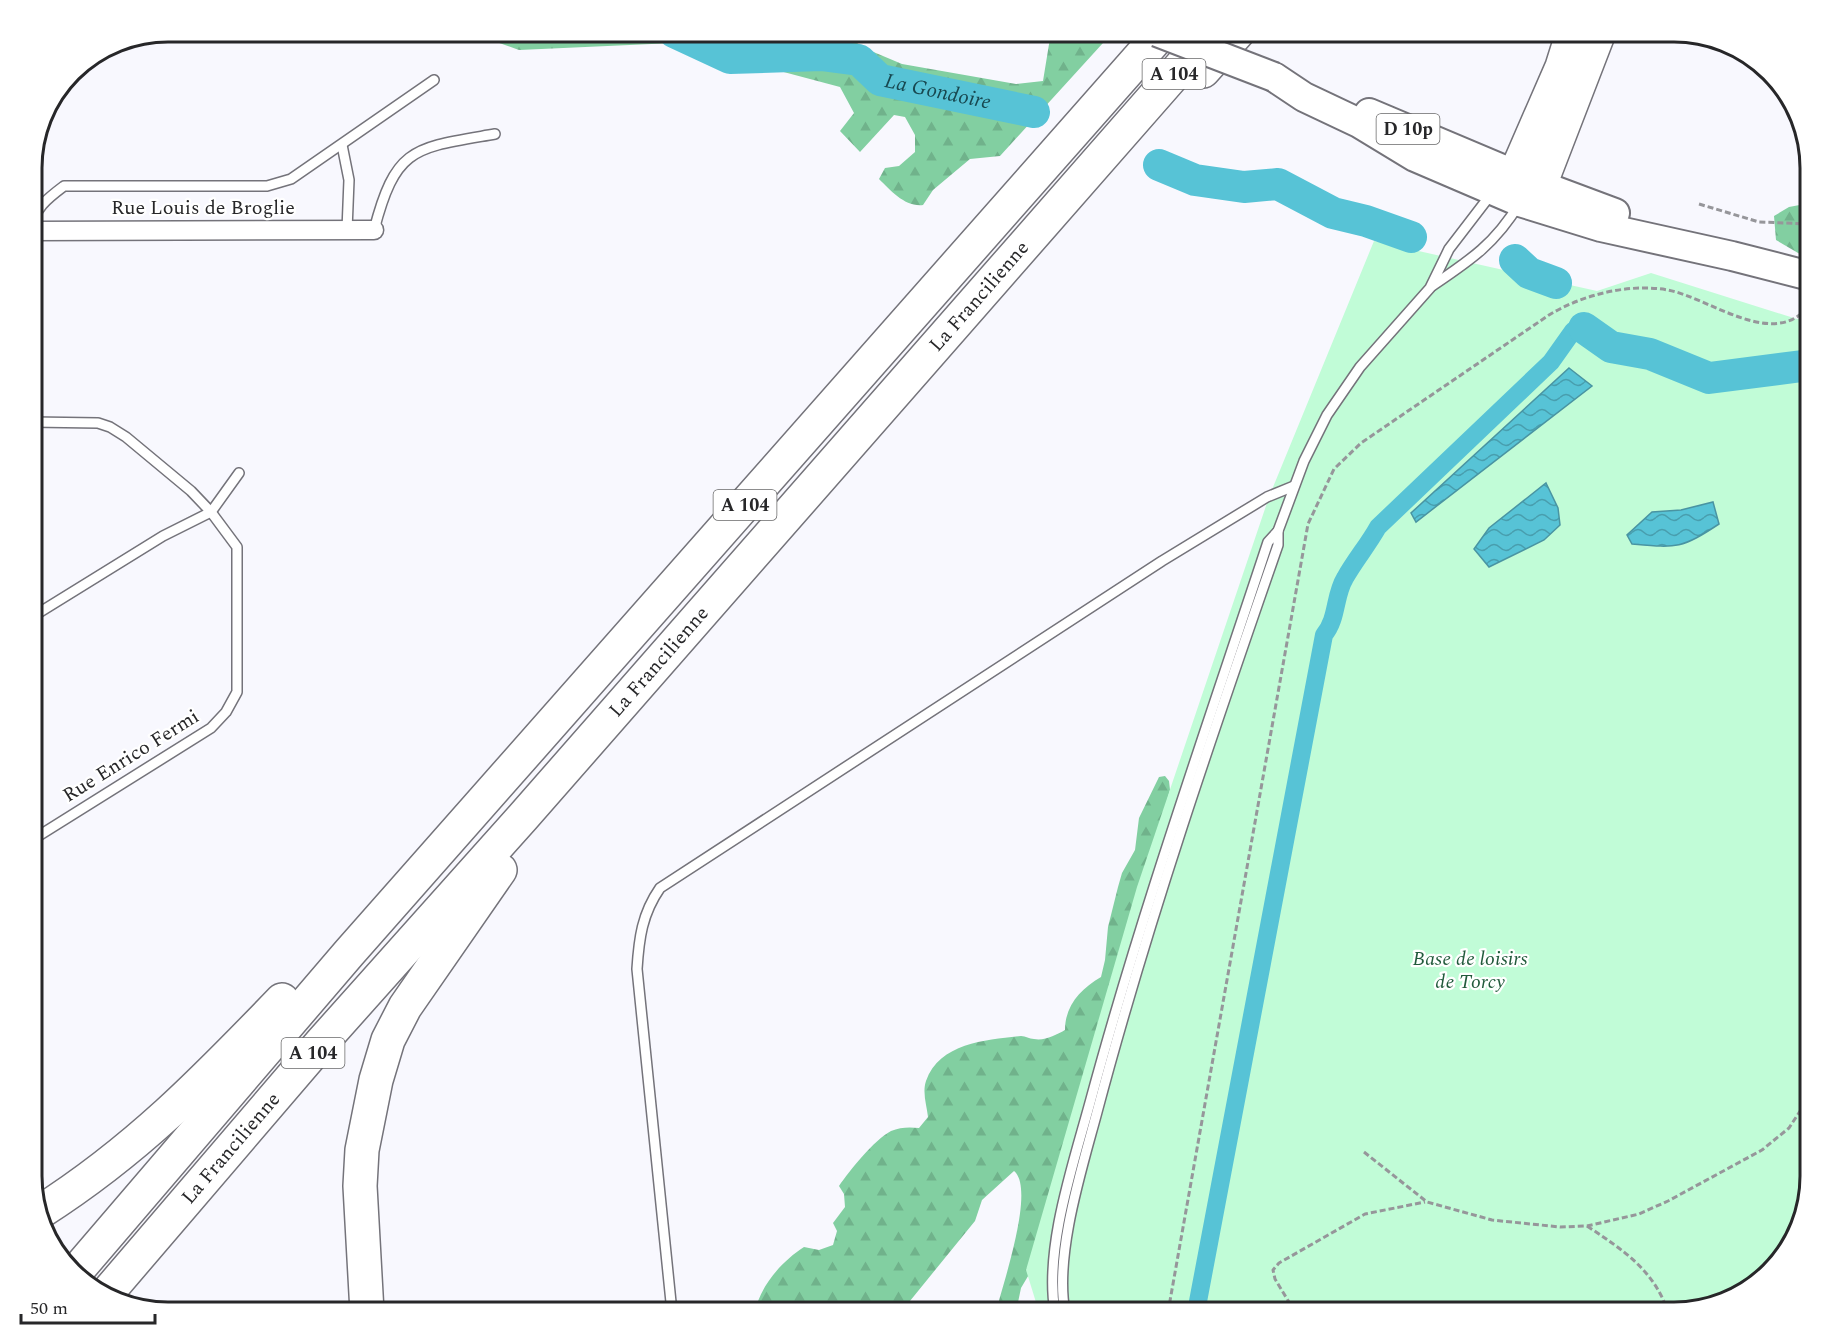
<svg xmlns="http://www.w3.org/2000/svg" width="1842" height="1344" viewBox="0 0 1842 1344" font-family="Spectral,serif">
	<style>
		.forest { fill: url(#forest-firs) }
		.park { fill: #c1fcd7 }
		.water { fill: url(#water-waves); stroke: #4994a2; stroke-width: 1.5 }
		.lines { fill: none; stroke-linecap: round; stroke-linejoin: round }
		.canal { stroke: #57c3d6; stroke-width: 18 }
		.river { stroke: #57c3d6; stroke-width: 32 }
		.service-casing { stroke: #74737a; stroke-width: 12 }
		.minor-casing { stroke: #74737a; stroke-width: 21 }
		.primary-casing { stroke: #74737a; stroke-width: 32 }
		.motorway-casing { stroke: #74737a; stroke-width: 36 }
		.path { stroke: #96969a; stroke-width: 3; stroke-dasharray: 6 3; stroke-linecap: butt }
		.service { stroke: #fff; stroke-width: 9 }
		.minor { stroke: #fff; stroke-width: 18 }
		.primary { stroke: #fff; stroke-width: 28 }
		.motorway { stroke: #fff; stroke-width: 33 }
		.primary-bridge-casing { stroke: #74737a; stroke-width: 32; stroke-linecap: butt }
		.path-bridge { stroke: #96969a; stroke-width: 3; stroke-dasharray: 6 3; stroke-linecap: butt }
		.primary-bridge { stroke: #fff; stroke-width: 28 }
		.labels { text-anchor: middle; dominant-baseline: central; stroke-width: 4.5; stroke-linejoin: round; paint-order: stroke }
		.shield { fill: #fff; stroke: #686869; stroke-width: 1.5 }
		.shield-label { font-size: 18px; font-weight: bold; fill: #272729 }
		.street-label { font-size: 20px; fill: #272729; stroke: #fff }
		.park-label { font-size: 20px; font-style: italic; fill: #215a3b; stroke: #fff }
		.water-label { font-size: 21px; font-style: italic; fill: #184850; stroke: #fff }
		.rim { fill: none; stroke: #272729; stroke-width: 3 }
	</style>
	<defs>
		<pattern id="forest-firs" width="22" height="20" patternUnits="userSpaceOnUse" patternTransform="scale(1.5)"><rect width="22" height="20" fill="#82cfa1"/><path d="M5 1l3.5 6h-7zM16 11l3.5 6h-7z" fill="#70b28b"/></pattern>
		<pattern id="water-waves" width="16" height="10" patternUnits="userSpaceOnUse" patternTransform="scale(1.5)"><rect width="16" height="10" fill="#57c3d6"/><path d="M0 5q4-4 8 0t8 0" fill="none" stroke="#489eae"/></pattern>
	</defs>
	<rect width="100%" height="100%" fill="#f8f8fe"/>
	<g class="forest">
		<path d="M479,32H842L864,48L902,64L1016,84L1043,81L1051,32H1113L1000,156L970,159L933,190L923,205C905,207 891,191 879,179L885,168L899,166L915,152V135L905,117L894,115L860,152L840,131L854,113L840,87L674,43L519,50L485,38Z"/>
		<polygon points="1810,203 1810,260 1776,240 1774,216 1789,207"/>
		<path d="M1165,776L1169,781L1170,790L1034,1266L1021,1288L1016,1312H996C1002,1286 1036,1189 1014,1171L982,1200L975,1221L901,1312H755C760,1286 782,1261 804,1247L819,1250L833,1245L837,1231L833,1223L845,1207L844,1194L839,1186C850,1170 874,1140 891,1131C900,1127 910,1127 919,1128L928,1117C927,1106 922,1093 926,1081C940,1042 988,1040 1021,1036C1026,1036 1029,1039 1034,1039C1045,1041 1056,1035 1065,1030C1065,1005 1081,989 1101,977L1105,960L1108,927L1118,887L1122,873L1135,850L1139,818L1159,777Z"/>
	</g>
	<polygon class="park" points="1374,241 1597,291 1651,273 1797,319 1810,318 1810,1176 1782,1259 1735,1298 1674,1312 1039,1312 1026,1270 1137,887 1269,497"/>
	<g class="water">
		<polygon points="1569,368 1592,386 1416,522 1411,513"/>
		<polygon points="1546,483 1558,508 1560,525 1544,540 1489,567 1474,549 1489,528"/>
		<path d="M1713,502L1719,524C1681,549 1677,548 1632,544L1627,535L1652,512L1681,510Z"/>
	</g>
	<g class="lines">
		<path class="canal" d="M1196,1312L1324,635C1338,618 1334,596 1345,578C1355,560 1368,545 1378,527L1551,362L1573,331L1584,328"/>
		<g class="river">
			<path id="s1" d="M674,32L730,58L821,55L859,60L880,80L1034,112"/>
			<polyline points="1159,165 1195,180 1244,187 1278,184 1333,213 1366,221 1411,237"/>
			<polyline points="1515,260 1529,273 1556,283"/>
			<polyline points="1584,328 1611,347 1650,354 1709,378 1810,365"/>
		</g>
		<g class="service-casing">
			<g id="service">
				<polyline points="342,145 349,180 347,230"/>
				<path d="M32,230C33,209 48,198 64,186H267L291,179L434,80"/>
				<path d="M374,230C396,146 414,148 495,134"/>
				<path d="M1432,286C1469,261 1495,244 1519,204"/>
				<polyline points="32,617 163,536 211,512 239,473"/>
				<polyline points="32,840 211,728 226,712 237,692 237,547 211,512 191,491 126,437 110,427 98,423 32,422"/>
				<path d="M672,1312L637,969C639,938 642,914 660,888L1162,561L1267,497L1294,486"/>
				<path d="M1055,1312C1044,1248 1074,1162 1091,1099C1142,911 1207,727 1268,542L1278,531L1304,461L1327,415L1360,367L1430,288L1449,249L1492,193"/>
				<path d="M1065,1312C1054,1255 1082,1168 1097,1112C1148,920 1213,732 1278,545V531"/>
			</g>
		</g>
		<g class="minor-casing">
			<polyline id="minor" points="32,231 374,230"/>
		</g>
		<g class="primary-casing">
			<g id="primary">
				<polyline points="1274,77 1304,97 1359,123 1415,157 1520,202 1601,227 1732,256 1810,276"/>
				<polyline points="1369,113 1540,185 1615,213"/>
			</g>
		</g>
		<g class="motorway-casing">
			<g id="motorway">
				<polyline points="1203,71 1238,32"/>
				<polyline points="1515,175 1562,67 1573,32"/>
				<polyline points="1540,185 1599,32"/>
				<path d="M40,1212C136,1151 204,1081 282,1000"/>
				<polyline points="75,1273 349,953 1162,32"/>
				<path id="s2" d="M108,1292L322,1042L523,817L1211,32"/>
				<polyline points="367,1312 360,1186 362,1150 376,1080 388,1040 405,1007 500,870"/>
			</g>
		</g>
		<g class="path">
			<polyline points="1699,204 1759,222 1810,224"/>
			<path d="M1810,633C1798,653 1798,670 1810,691"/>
			<polyline points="1364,1152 1427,1202 1492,1220 1560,1227 1587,1226 1639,1214 1668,1201 1762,1150 1789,1128 1810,1096"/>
			<path d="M1587,1226C1623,1250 1654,1270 1668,1312"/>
			<path d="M1168,1312L1308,524L1334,469L1361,443L1549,315C1582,295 1628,283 1668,290C1710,298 1776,352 1810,304"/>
			<polyline points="1295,1312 1275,1279 1273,1270 1279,1263 1365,1214 1425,1202"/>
		</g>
		<use href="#service" class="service"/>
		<use href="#minor" class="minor"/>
		<use href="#primary" class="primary"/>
		<use href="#motorway" class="motorway"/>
		<g class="primary-bridge-casing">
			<polyline id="primary-bridge" points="1157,32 1274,77"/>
		</g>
		<polyline class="path-bridge" points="1119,32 1135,38"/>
		<use href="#primary-bridge" class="primary-bridge"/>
	</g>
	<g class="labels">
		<g class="shield">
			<rect x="1142.5" y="59" width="63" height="30" rx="4.5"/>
			<rect x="1376.5" y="114" width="63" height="30" rx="4.5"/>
			<rect x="713.5" y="490" width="63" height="30" rx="4.5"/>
			<rect x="281.5" y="1038" width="63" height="30" rx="4.5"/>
		</g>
		<g class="shield-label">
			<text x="1174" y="74">A 104</text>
			<text x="1408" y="129">D 10p</text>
			<text x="745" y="505">A 104</text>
			<text x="313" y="1053">A 104</text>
		</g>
		<g class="street-label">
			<text x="203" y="208">Rue Louis de Broglie</text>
			<text stroke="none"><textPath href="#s2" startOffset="1323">La Francilienne</textPath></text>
			<text stroke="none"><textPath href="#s2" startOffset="837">La Francilienne</textPath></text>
			<text transform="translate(131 756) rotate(-32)">Rue Enrico Fermi</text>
			<text stroke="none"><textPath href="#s2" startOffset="189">La Francilienne</textPath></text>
		</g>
		<g class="park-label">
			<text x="1470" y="959">Base de loisirs<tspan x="1470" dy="23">de Torcy</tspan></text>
		</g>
		<g class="water-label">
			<text stroke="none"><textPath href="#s1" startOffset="279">La Gondoire</textPath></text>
		</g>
	</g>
	<path d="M0 0H1842V1344H0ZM168 42H1674A126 126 0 0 1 1800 168V1176A126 126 0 0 1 1674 1302H168A126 126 0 0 1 42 1176V168A126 126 0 0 1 168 42Z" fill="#fff" fill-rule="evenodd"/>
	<path class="rim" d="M168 42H1674A126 126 0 0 1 1800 168V1176A126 126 0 0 1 1674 1302H168A126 126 0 0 1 42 1176V168A126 126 0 0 1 168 42Z"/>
	<path d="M21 1314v9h134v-9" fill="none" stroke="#272729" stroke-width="3"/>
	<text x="30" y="1314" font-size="18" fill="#272729" stroke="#ffffff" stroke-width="4.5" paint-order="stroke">50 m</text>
</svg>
